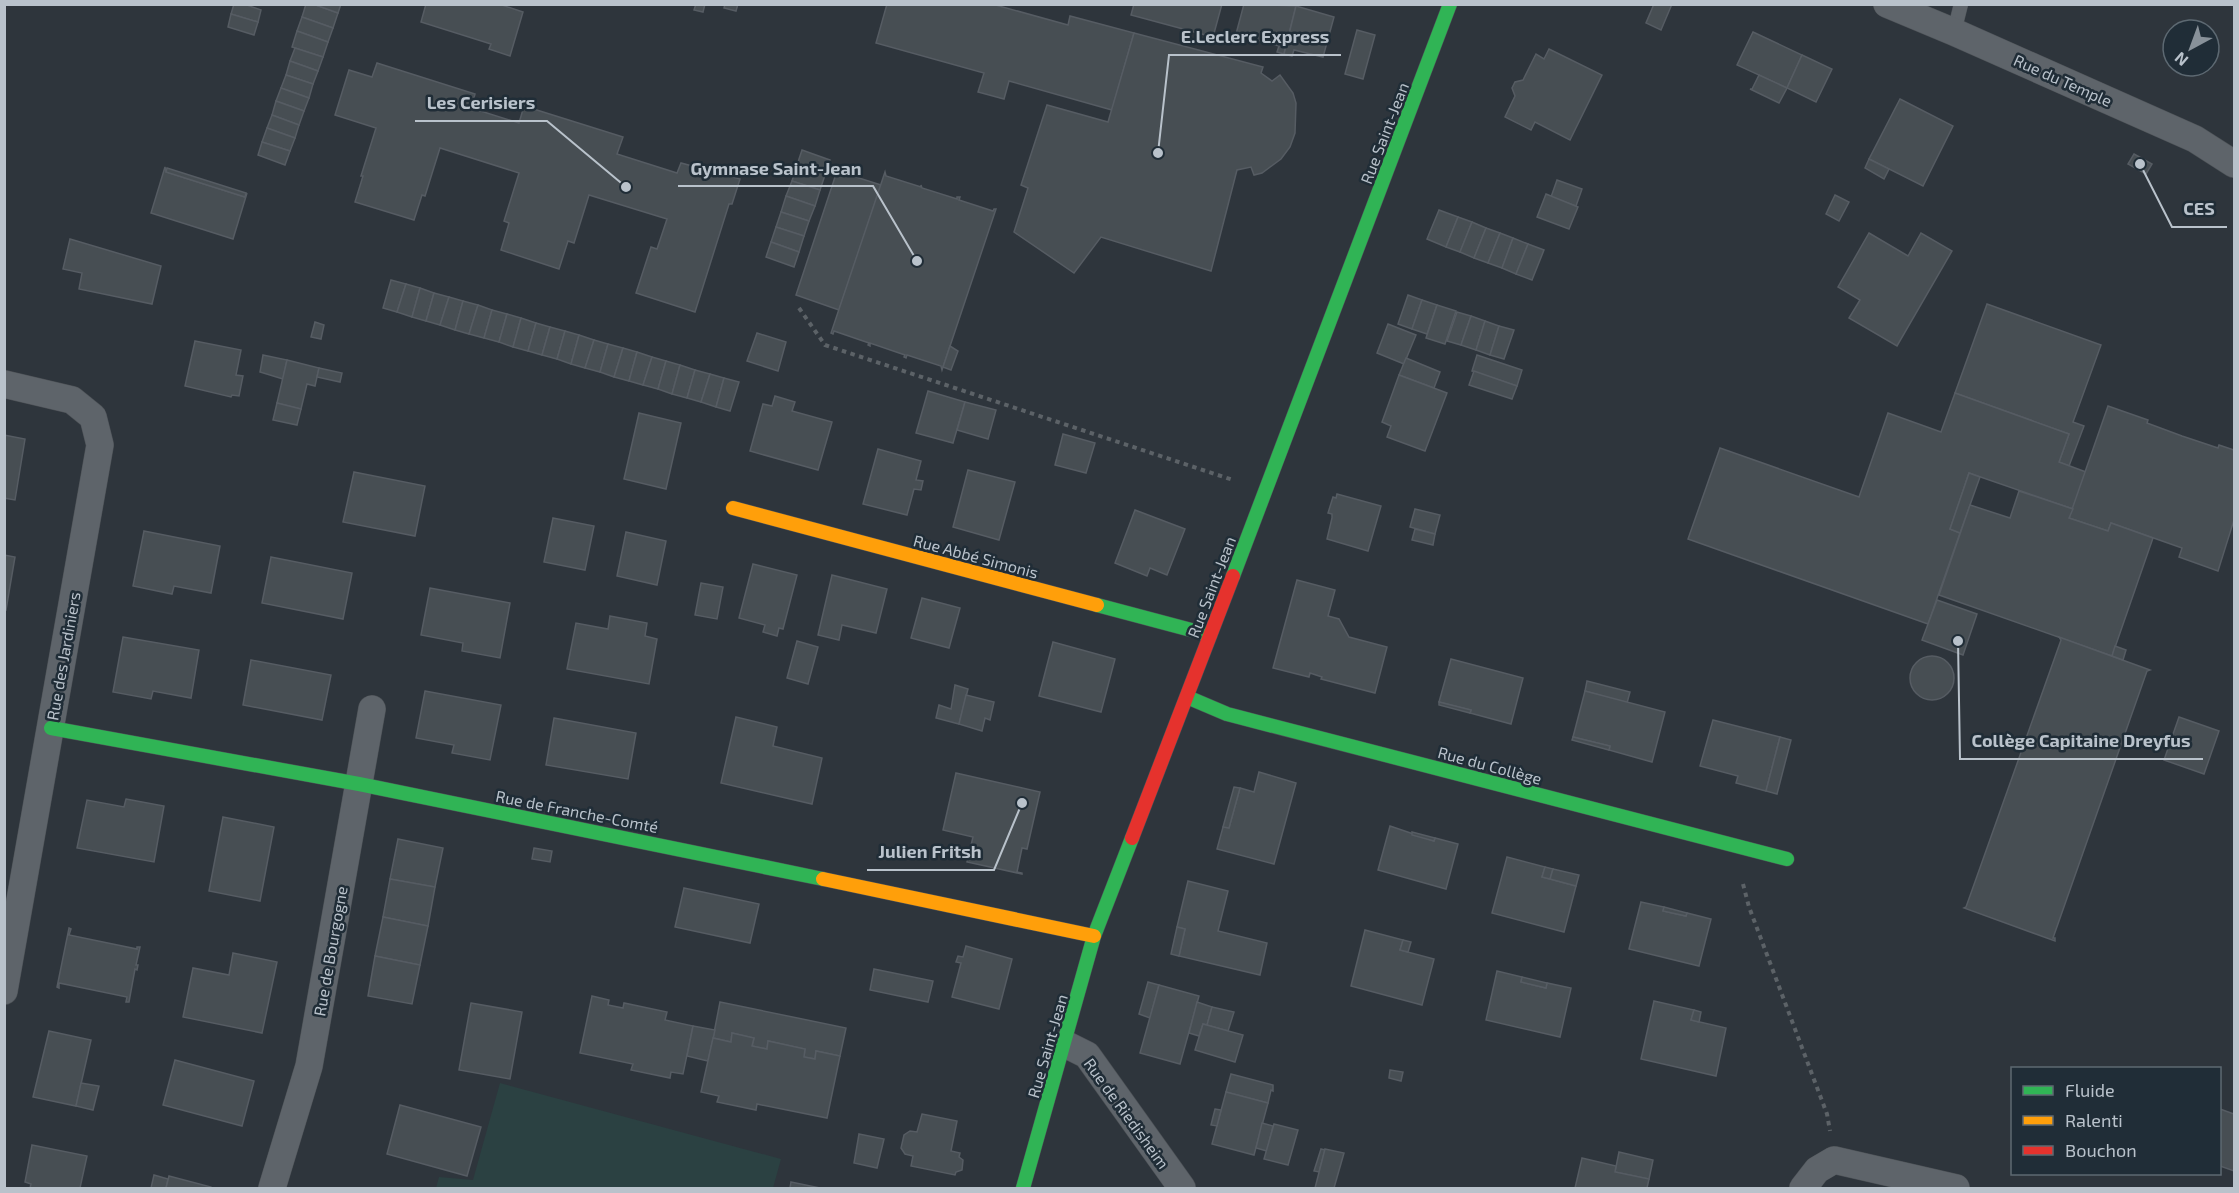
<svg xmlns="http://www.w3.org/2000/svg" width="2239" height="1193" viewBox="0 0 2239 1193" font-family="'Exo 2',sans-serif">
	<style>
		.green { fill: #2b4142 }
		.building { fill: #474e53; stroke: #565c63; stroke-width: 1.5 }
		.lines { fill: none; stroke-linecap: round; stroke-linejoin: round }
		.lane-casing { stroke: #4c5156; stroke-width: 15 }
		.street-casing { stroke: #4c5156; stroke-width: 28 }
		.fast-casing { stroke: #4c5156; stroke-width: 15 }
		.slow-casing { stroke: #4c5156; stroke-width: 15 }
		.jam-casing { stroke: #4c5156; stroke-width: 15 }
		.path { stroke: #5c6267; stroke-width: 4; stroke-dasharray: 4.5 4.5; stroke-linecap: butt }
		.lane { stroke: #5e646a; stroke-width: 14 }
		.street { stroke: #5e646a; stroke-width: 27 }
		.fast { stroke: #30b455; stroke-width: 14 }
		.slow { stroke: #ff9f0a; stroke-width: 14 }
		.jam { stroke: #e5322d; stroke-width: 14 }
		.labels { text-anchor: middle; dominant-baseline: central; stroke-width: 5; stroke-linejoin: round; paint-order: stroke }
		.street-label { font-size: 16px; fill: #b9c2cb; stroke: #202d37 }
		.leader { fill: none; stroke: #b9c2cb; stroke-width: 2 }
		.callout-dot { fill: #b9c2cb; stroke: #202d37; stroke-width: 2 }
		.callout-label { font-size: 18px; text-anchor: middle; font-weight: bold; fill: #b9c2cb; stroke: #202d37; stroke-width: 5; stroke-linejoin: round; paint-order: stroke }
	</style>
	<rect width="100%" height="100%" fill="#2e353c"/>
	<polygon class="green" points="500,1083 781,1159 773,1188 436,1188 439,1177 473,1180"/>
	<g class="building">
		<polygon points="234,4 244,4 261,10 258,22 231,14"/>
		<polygon points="306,4 313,4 338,13 333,28 302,17"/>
		<polygon points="313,4 341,4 338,13"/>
		<polygon points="426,4 499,4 523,12 510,56 489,49 491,44 421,22"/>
		<polygon points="696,4 705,4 703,12 694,10"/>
		<polygon points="725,4 738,4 736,11 724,8"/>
		<polygon points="887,4 992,4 1068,25 1070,16 1134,33 1112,110 1009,81 1004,99 978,92 984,73 876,43"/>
		<polygon points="1134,4 1222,4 1213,37 1131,15"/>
		<polygon points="1244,4 1296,6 1284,54 1277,52 1279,46 1236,34"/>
		<polygon points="1654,4 1672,4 1661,30 1646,23"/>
		<polygon points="1296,6 1334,17 1323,57 1294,50 1292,56 1284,54"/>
		<polygon points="231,14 258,22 254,35 228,27"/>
		<polygon points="302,17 333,28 328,42 297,31"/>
		<polygon points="1357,30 1375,35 1363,79 1345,74"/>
		<polygon points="297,31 328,42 323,57 292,47"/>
		<polygon points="1753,32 1802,55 1787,88 1737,65"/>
		<polygon points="1134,33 1263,67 1261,73 1272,81 1280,75 1293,93 1296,103 1295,133 1290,147 1281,159 1262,173 1254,175 1251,167 1237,170 1211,271 1101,237 1074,273 1014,232 1028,188 1021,185 1047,105 1108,122"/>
		<polygon points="295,48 323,57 318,71 290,61"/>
		<polygon points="1549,49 1602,75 1570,140 1535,122 1531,130 1505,117 1515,96 1512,88 1515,82 1523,80 1536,54 1544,59"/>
		<polygon points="1802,55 1832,69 1816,102 1787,88"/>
		<polygon points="290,61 318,71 313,84 286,75"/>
		<polygon points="377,63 475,94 471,108 519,123 524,106 623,137 617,154 677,173 681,163 740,179 732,204 729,204 695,312 636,293 651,247 657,249 667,219 589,195 574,243 568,241 559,269 501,250 509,223 504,221 519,173 440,148 425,196 422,195 414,220 355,202 363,176 361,176 376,128 335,115 349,70 372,77"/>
		<polygon points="286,75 313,84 309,98 281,88"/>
		<polygon points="1759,75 1787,88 1779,103 1750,89 1752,89"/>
		<polygon points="281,88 309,98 304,111 276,101"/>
		<polygon points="1900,99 1953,126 1923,186 1869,159"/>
		<polygon points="276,101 304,111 299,125 272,115"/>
		<polygon points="272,115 299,125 295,138 267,128"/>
		<polygon points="267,128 295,138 290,151 262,142"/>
		<polygon points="262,142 290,151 285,165 258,155"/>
		<polygon points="802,150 830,160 825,175 797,165"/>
		<polygon points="2134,154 2152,164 2146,174 2128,164"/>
		<polygon points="1869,159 1889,169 1884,179 1865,168"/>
		<polygon points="797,165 825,175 820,190 792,181"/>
		<polygon points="165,167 166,172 245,197 247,193 233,239 151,213"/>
		<polygon points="167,168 246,193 245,197 166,172"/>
		<polygon points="837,171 881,185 839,310 796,295"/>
		<polygon points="885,172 886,176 921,187 921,185 922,188 957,199 957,197 960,197 959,200 993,211 994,209 996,209 942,370 941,366 907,355 906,358 904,357 905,355 870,343 870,346 868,345 869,343 834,331 833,334 831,333"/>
		<polygon points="1557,180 1582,189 1576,206 1551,197"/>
		<polygon points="792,181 820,190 815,206 786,196"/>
		<polygon points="1546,194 1578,207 1569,229 1537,217"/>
		<polygon points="1835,195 1849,202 1839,221 1826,214"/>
		<polygon points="786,196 815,206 809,221 781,212"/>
		<polygon points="1439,210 1458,217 1446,247 1427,239"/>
		<polygon points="781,212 809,221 804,236 776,227"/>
		<polygon points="1458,217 1472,222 1460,252 1446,247"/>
		<polygon points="1472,222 1486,228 1474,258 1460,252"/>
		<polygon points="776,227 804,236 799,252 771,242"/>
		<polygon points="1486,228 1500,233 1488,263 1474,258"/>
		<polygon points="1500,233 1513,238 1502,268 1488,263"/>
		<polygon points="1869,233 1908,256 1921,233 1952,251 1897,346 1849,318 1860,300 1838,287"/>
		<polygon points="1513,238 1528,244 1516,274 1502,268"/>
		<polygon points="70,239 161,266 152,304 79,289 82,273 63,269"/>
		<polygon points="771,242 799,252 794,267 766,257"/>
		<polygon points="1528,244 1544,250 1532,280 1516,274"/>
		<polygon points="391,280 406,284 397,312 383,308"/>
		<polygon points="406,284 420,288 412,317 397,312"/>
		<polygon points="420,288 434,293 426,321 412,317"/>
		<polygon points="434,293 449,297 440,325 426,321"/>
		<polygon points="1408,295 1422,300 1412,329 1398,324"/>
		<polygon points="449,297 463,301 455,330 440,325"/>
		<polygon points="1422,300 1437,305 1427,334 1412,329"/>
		<polygon points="463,301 478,305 469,334 455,330"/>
		<polygon points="1987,304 2101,345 2073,422 2084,426 2069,466 2059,462 2069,434 1955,393"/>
		<polygon points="478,305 492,310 484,338 469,334"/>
		<polygon points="1437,305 1456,311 1445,344 1426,338"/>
		<polygon points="492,310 507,314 499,342 484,338"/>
		<polygon points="1457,312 1471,316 1461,345 1447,341"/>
		<polygon points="507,314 521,318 513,347 499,342"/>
		<polygon points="1471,316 1485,321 1476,350 1461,345"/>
		<polygon points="521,318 536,323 528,351 513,347"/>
		<polygon points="1485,321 1499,326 1490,355 1476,350"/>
		<polygon points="315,322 324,325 321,339 311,337"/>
		<polygon points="536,323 550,327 542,355 528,351"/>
		<polygon points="1388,324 1416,335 1404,364 1377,353"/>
		<polygon points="1499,326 1514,330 1504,359 1490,355"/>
		<polygon points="550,327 565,331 557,359 542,355"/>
		<polygon points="565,331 579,335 571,364 557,359"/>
		<polygon points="757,333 786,342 778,371 747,361"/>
		<polygon points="579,335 594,340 585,368 571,364"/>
		<polygon points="594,340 608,344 600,372 585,368"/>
		<polygon points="195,341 241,350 236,375 243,376 239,396 232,395 231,397 185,386"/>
		<polygon points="608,344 623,348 614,377 600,372"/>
		<polygon points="950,346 958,351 951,370 943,367"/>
		<polygon points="623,348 637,352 629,381 614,377"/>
		<polygon points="637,352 652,357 643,385 629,381"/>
		<polygon points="263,355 287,360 283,379 260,372"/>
		<polygon points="1477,355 1522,370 1517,386 1472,371"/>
		<polygon points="652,357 666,361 658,389 643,385"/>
		<polygon points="1406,358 1440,372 1434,388 1399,375"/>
		<polygon points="287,360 319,368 315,386 307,384 301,409 277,403"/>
		<polygon points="666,361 680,365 672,394 658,389"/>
		<polygon points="680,365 695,370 687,398 672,394"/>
		<polygon points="319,368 342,373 340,382 317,377"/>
		<polygon points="695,370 710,374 701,402 687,398"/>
		<polygon points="1474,371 1517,386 1512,399 1469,385"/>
		<polygon points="710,374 724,378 716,407 701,402"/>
		<polygon points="1399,375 1447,393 1425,451 1387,437 1391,426 1382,422"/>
		<polygon points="724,378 739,382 730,411 716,407"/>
		<polygon points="928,391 965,402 953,443 916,433"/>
		<polygon points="1955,393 2069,434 2059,462 2086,472 2073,509 1969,473 1950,529 1960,533 1928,624 1688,539 1720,448 1859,497 1888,413 1941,432"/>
		<polygon points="775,396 795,402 792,411 832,422 818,470 750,451 763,404 772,406"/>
		<polygon points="965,402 996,410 988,439 957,430"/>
		<polygon points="277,403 301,409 297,425 273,420"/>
		<polygon points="2108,406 2148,420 2147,423 2182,436 2218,448 2219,445 2234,450 2234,520 2218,571 2179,557 2182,548 2111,523 2108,531 2069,518"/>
		<polygon points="639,413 681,423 666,489 624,479"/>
		<polygon points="1063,434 1095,443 1086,473 1055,465"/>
		<polygon points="4,435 25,439 15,500 4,498"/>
		<polygon points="878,449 921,461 916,480 923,481 921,490 914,489 907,515 863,504"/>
		<polygon points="968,470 1015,482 999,540 953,527"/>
		<polygon points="354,472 425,486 415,536 343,522"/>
		<polygon points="1969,473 1980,477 1960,533 1950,529"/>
		<polygon points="2019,491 2073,509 2069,518 2108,531 2111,523 2153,538 2112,656 1939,595 1970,505 2010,518"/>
		<polygon points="1337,494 1381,506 1368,551 1327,539 1332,518 1332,514 1328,513 1333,497 1336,498"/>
		<polygon points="1415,509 1440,515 1435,534 1410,527"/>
		<polygon points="1135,510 1185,529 1167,575 1150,568 1147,576 1115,563"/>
		<polygon points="553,518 594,526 585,570 544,562"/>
		<polygon points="1415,529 1435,534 1433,545 1412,540"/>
		<polygon points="144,531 220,546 211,593 174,586 172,594 133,586"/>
		<polygon points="626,532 666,541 657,585 617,576"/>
		<polygon points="4,555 15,557 6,610 4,609"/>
		<polygon points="271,557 352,573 343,619 262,603"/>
		<polygon points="753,564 797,575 783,629 779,628 777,636 763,632 765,625 739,618"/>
		<polygon points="832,575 887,589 876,633 842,625 839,640 818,635"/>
		<polygon points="1297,580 1335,590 1328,616 1339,619 1349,637 1387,647 1375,693 1321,679 1322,677 1310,673 1309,677 1273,668"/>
		<polygon points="701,583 723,587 717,619 695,615"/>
		<polygon points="430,588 510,603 500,658 462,651 463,643 421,635"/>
		<polygon points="922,598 960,608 949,648 911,638"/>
		<polygon points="1937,600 1977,614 1963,655 1922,640"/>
		<polygon points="610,616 647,623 645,636 657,639 649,684 567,669 576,623 608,629"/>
		<polygon points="123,637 199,650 191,698 153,691 151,699 113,692"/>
		<polygon points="2059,637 2150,670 2147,671 2053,938 2055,938 2055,941 1964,908 1966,907 2061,640"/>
		<polygon points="797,641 818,647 808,684 787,678"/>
		<polygon points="1053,642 1115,659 1101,712 1039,696"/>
		<polygon points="2115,646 2126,650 2123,660 2112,656"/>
		<circle cx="1932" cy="678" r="22"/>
		<polygon points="1451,659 1523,678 1511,724 1470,713 1471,710 1439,702"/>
		<polygon points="251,660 331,675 322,720 243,705"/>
		<polygon points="1587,681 1630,692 1627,703 1585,691"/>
		<polygon points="955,685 968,689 959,724 936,718 939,705 951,709"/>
		<polygon points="425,691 501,705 490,760 452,753 454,745 416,738"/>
		<polygon points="1585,691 1665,712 1652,762 1609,750 1610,746 1573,737"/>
		<polygon points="966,695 994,702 990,720 985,718 982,731 959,724"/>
		<polygon points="1439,702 1471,710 1470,713 1439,705"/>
		<polygon points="736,717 777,727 773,746 822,758 812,804 721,783"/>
		<polygon points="2179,717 2219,731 2204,774 2164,760"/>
		<polygon points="554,718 636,733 628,779 546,765"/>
		<polygon points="1713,720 1780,737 1766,791 1736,783 1738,776 1700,766"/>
		<polygon points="1573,737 1610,746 1609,750 1572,740"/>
		<polygon points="1780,737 1791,740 1777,794 1766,791"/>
		<polygon points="1259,772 1296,783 1274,864 1217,849 1223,827 1229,828 1240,788 1254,792"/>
		<polygon points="956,773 1040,792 1027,849 1022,848 1017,872 1022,873 1022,874 967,862 973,837 943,830"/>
		<polygon points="1234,787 1240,788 1229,828 1223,827"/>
		<polygon points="126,799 164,806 154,862 77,848 87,800 124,807"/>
		<polygon points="223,817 274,827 260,901 209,891"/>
		<polygon points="1390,826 1434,841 1435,838 1458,844 1446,889 1378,870"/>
		<polygon points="1412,832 1435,838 1434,841 1412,835"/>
		<polygon points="398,839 443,848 435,887 390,879"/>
		<polygon points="534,848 552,851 550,862 532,859"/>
		<polygon points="1507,857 1545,867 1542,877 1576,886 1564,932 1492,913"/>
		<polygon points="1545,867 1553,869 1550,879 1542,877"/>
		<polygon points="1553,869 1579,875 1576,886 1550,879"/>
		<polygon points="390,879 435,887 428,926 383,917"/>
		<polygon points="1188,881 1228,891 1218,931 1267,943 1260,975 1179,956 1185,929 1177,927"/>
		<polygon points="684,888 759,904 750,943 675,927"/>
		<polygon points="1641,902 1664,907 1663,911 1686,916 1687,913 1711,919 1699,966 1629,949"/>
		<polygon points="1664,907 1687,913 1686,916 1663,911"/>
		<polygon points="383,917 428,926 420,965 375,956"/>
		<polygon points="1177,927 1185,929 1179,956 1171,954"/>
		<polygon points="69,928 71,929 69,935 137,949 137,947 140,947 136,965 138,965 137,970 135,969 129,1002 126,1002 127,997 59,983 59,988 57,987"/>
		<polygon points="1365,930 1403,940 1400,950 1434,959 1422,1005 1351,986"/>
		<polygon points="1403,940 1411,942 1408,952 1400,950"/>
		<polygon points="966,946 1012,959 999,1009 952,997 961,963 956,962 958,956 963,957"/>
		<polygon points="233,953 277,962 262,1033 183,1017 193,968 229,975"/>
		<polygon points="375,956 420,965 412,1004 368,996"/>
		<polygon points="874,969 933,981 928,1002 870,990"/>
		<polygon points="1497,971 1522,977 1521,982 1546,988 1547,983 1571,988 1560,1037 1486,1020"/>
		<polygon points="1522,977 1547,983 1546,988 1521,982"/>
		<polygon points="1148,982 1159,985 1150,1018 1139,1014"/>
		<polygon points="1159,985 1199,996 1180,1064 1140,1053"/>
		<polygon points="592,996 609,1000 608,1005 623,1008 624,1003 667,1012 665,1020 693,1026 683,1074 671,1072 670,1078 631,1070 633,1064 580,1053"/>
		<polygon points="1654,1001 1694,1010 1691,1020 1726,1028 1716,1076 1641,1059"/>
		<polygon points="720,1002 846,1028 840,1056 816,1051 815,1059 804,1057 805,1049 768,1041 767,1049 752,1046 754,1038 732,1033 731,1042 713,1038"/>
		<polygon points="1197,1002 1212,1007 1207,1025 1203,1024 1199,1036 1189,1033"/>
		<polygon points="471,1003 522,1012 510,1079 459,1070"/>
		<polygon points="1212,1007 1234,1012 1228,1031 1207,1025"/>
		<polygon points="1694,1010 1701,1012 1699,1022 1691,1020"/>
		<polygon points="1203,1024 1243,1035 1235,1062 1195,1050"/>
		<polygon points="693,1026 715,1030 708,1061 687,1056"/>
		<polygon points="49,1031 91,1040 76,1106 33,1097"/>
		<polygon points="732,1033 754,1038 752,1046 767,1049 768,1041 805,1049 804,1057 815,1059 816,1051 840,1056 827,1118 757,1104 756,1110 717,1102 719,1096 701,1092 713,1038 731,1042"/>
		<polygon points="175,1060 254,1081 242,1126 163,1105"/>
		<polygon points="1390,1070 1403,1072 1401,1081 1389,1078"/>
		<polygon points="1231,1074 1273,1085 1273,1091 1271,1090 1268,1103 1226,1092"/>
		<polygon points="81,1083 99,1086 93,1110 76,1106"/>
		<polygon points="1226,1092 1268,1103 1254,1155 1212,1144"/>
		<polygon points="400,1105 481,1127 467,1176 387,1154"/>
		<polygon points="1215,1109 1221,1110 1217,1126 1211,1125"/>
		<polygon points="2220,1109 2234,1114 2234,1171 2220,1166"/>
		<polygon points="922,1114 957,1121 951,1151 960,1153 959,1157 963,1160 962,1170 956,1172 955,1175 911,1166 913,1156 905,1154 901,1148 904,1135 910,1131 917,1132"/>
		<polygon points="1262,1123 1273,1126 1267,1151 1256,1148"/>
		<polygon points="1274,1124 1298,1130 1288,1165 1264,1159"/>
		<polygon points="859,1134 884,1139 877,1168 854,1163"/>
		<polygon points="32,1145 87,1156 80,1188 30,1188 31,1184 25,1182"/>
		<polygon points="1321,1149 1325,1150 1319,1172 1314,1171"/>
		<polygon points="1325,1149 1344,1153 1334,1188 1315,1188"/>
		<polygon points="1619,1152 1653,1160 1649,1179 1615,1172"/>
		<polygon points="1582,1158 1616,1166 1615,1172 1649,1179 1647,1188 1575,1188"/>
		<polygon points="154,1175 168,1179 166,1188 151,1188"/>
		<polygon points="169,1176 211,1187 211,1188 166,1188"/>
		<polygon points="791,1182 820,1188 790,1188"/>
	</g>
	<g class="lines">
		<g class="lane-casing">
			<polyline id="lane" points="1954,32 1961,4"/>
		</g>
		<g class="street-casing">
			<g id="street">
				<polyline points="1887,4 1954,32 2195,139 2234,164"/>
				<polyline points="4,384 72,400 93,417 100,445 4,991"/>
				<polyline points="1065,1044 1087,1055 1182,1188"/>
				<polyline points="272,1188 309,1066 372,709"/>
				<polyline points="1803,1188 1817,1170 1834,1160 1956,1188"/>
			</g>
		</g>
		<g class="fast-casing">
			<g id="fast">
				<polyline points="1233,576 1450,4"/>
				<polyline points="1097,605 1210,635"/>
				<polyline points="1187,697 1227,714 1787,859"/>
				<polyline points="51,728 359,784 823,879"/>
				<polyline points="1023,1188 1094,936 1132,838"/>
			</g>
		</g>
		<g class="slow-casing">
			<g id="slow">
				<polyline points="733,508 1097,605"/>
				<polyline points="823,879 1094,936"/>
			</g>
		</g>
		<g class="jam-casing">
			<polyline id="jam" points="1132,838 1233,576"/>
		</g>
		<g class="path">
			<polyline points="799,308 825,345 1233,480"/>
			<polyline points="1743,884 1749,907 1827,1114 1830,1131"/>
		</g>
		<use href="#lane" class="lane"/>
		<use href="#street" class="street"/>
		<use href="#fast" class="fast"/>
		<use href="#slow" class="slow"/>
		<use href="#jam" class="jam"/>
	</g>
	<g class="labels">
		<g class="street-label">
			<text transform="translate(2063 80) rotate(24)">Rue du Temple</text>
			<text transform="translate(1384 133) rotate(-69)">Rue Saint-Jean</text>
			<text transform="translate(976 556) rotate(15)">Rue Abbé Simonis</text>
			<text transform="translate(1211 587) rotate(-69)">Rue Saint-Jean</text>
			<text transform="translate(63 656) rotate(-80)">Rue des Jardiniers</text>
			<text transform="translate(1490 765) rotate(15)">Rue du Collège</text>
			<text transform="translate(577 811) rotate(11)">Rue de Franche-Comté</text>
			<text transform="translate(330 951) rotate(-80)">Rue de Bourgogne</text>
			<text transform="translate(1047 1046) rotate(-74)">Rue Saint-Jean</text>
			<text transform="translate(1127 1113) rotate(54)">Rue de Riedisheim</text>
		</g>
	</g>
	<path class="leader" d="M1158 153L1169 55H1341M626 187L547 121H415M917 261L873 186H678M2140 164L2172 227H2227M1958 641L1960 759H2203M1022 803L994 870H867"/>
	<g class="callout-dot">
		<circle cx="1158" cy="153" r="6"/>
		<circle cx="626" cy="187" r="6"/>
		<circle cx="917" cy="261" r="6"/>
		<circle cx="2140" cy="164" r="6"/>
		<circle cx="1958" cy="641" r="6"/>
		<circle cx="1022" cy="803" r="6"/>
	</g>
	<g class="callout-label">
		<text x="1255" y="43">E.Leclerc Express</text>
		<text x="481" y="109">Les Cerisiers</text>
		<text x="776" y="175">Gymnase Saint-Jean</text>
		<text x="2199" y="215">CES</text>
		<text x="2081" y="747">Collège Capitaine Dreyfus</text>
		<text x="930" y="858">Julien Fritsh</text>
	</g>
	<rect width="2239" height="1193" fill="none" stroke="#b9c2cb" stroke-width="12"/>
	<rect x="2011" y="1067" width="210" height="108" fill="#202d37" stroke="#5d6972" stroke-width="1.5"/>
	<rect x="2023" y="1086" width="30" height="9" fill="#30b455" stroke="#5d6972" stroke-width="1.5"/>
	<text x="2065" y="1097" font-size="18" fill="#b9c2cb">Fluide</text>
	<rect x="2023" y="1116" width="30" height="9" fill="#ff9f0a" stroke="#5d6972" stroke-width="1.5"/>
	<text x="2065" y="1127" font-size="18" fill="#b9c2cb">Ralenti</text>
	<rect x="2023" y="1146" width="30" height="9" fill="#e5322d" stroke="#5d6972" stroke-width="1.5"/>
	<text x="2065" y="1157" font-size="18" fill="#b9c2cb">Bouchon</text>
	<g transform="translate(2191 48) rotate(221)"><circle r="28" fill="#202d37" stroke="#5d6972" stroke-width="1.5"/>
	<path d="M0-4.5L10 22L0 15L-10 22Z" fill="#889199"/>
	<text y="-9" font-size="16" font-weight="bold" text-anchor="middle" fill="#b9c2cb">N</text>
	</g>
</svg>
